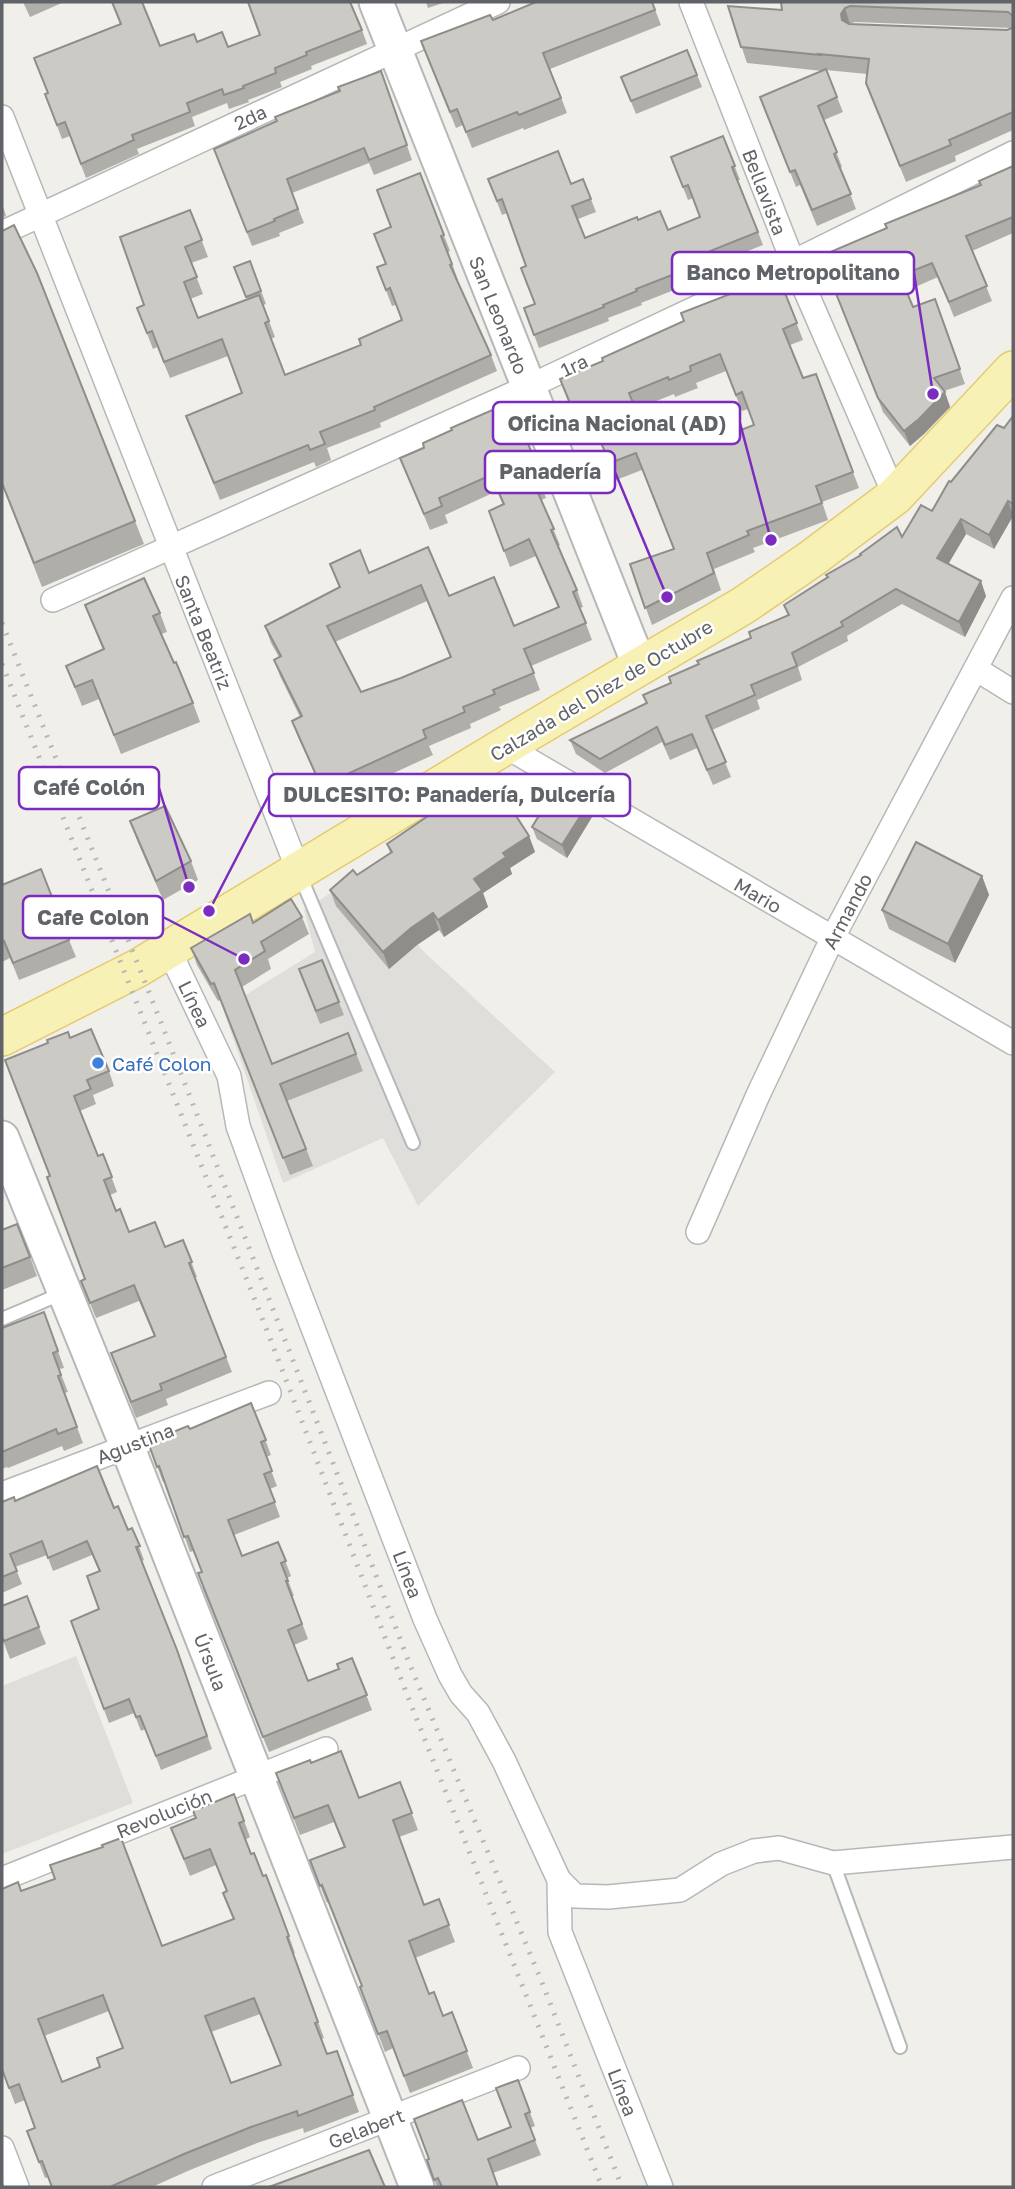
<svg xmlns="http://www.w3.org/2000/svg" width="1015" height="2189" viewBox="0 0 1015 2189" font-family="'Golos Text',sans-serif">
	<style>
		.industrial { fill: #dfdedb }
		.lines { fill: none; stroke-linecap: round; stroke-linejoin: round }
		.lane-casing { stroke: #b5b8bb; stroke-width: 16 }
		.street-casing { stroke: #b5b8bb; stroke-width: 26 }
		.secondary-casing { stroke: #b5b7bb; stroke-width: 37 }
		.primary-casing { stroke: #e5cb6d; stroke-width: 40 }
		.lane { stroke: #fff; stroke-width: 12 }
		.street { stroke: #fff; stroke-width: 23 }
		.secondary { stroke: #fff; stroke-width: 33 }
		.primary { stroke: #f8f1b6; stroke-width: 37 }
		.rail { stroke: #b6b7b7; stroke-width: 5; stroke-dasharray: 2 9; stroke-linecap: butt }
		.wall { fill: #afaea9; fill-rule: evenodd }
		.shaded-wall { fill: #8f8d8a }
		.building { fill: #cccac5; stroke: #8f8d8a; stroke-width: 2; fill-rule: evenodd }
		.shop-dot { fill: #3f7fe0; stroke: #fff; stroke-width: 2.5 }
		.labels { text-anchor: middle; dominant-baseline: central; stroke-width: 5; stroke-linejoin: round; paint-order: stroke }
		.street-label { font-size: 19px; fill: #606367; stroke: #fff }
		.shop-label { font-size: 19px; fill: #366cbe; stroke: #fff; text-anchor: start }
		.leader { fill: none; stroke: #7b2cbf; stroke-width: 2.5 }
		.callout-dot { fill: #7b2cbf; stroke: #fff; stroke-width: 2.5 }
		.callout { fill: #fff; stroke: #7b2cbf; stroke-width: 2.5 }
		.callout-label { font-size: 21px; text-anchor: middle; font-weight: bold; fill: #606367 }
	</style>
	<rect width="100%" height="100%" fill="#f0efe9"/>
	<g class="industrial">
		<polygon points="359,875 425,953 555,1072 418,1206 383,1138 283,1183 223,1009 315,952 304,910"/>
		<polygon points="76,1656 133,1803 2,1854 2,1686"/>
	</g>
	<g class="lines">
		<g class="lane-casing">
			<g id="lane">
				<polyline points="299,873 413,1143"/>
				<polyline points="2,1319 63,1293"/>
				<polyline points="833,1863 900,2047"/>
			</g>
		</g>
		<g class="street-casing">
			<g id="street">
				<polyline points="691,2 793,262 895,496"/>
				<polyline points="2,117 299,872"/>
				<polyline points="2,233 498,2"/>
				<polyline points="53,600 528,387 793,262 1013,153"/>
				<polyline points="976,669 1013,692"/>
				<polyline points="505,746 1013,1043"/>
				<polyline points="169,950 229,1076 238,1126 284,1253 425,1619 450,1675 461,1694 478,1713 504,1761 559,1880 560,1932 661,2187"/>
				<polyline points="698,1232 758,1095 832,939 1013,598"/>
				<polyline points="2,1494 269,1393"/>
				<polyline points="2,1879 326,1749"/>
				<polyline points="559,1880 575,1896 608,1897 680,1890 721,1864 754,1851 779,1848 833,1863 1013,1847"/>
				<polyline points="2,2148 17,2187"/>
				<polyline points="214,2187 518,2068"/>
			</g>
		</g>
		<g class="secondary-casing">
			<g id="secondary">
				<polyline points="376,2 640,667"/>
				<polyline points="2,1138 127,1446 417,2187"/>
			</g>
		</g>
		<g class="primary-casing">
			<polyline id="primary" points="2,1037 138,968 505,746 744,605 811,559 895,496 1013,370"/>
		</g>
		<use href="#lane" class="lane"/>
		<use href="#street" class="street"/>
		<use href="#secondary" class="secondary"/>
		<use href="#primary" class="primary"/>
		<g class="rail">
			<polyline points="2,623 162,1025 349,1504 408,1660 543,1985 622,2187"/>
			<polyline points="2,664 266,1328 408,1697 602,2187"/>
		</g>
	</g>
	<g class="wall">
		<polygon points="23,2 64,2 30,17"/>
		<polygon points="426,2 446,2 428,8"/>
		<polygon points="652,2 661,25 550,69 567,113 524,130 523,128 472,148 463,125 456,128 427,56 493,20"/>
		<path d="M781,2H1013V130L955,156L956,161L906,182L866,83L867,74L826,70L843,112L824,120L842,167L840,168L856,209L817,226L800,185L796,187L766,112L822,71L747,63L728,6L782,10ZM855,22L1012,28L1007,30L850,24Z"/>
		<polygon points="121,24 160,46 197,42 228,47 362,30 367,44 311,66 312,69 280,82 282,87 248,100 249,102 229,109 227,103 192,117 195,126 137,149 139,154 86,178 70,136 62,139 45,94 48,93"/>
		<polygon points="687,50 702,87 636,114 621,77"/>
		<polygon points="381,71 412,160 374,175 369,163 292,193 304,223 279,233 280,236 252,246 214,149 277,121"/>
		<polygon points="723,136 740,180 738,180 763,245 715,264 721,280 695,290 692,283 641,303 642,305 608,318 609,321 539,348 524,308 535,304 526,266 507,213 502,215 488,179 571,184 583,179 596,212 578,219 585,238 638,220 668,230 700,217 693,198 688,200 671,157"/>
		<polygon points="1013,166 1013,233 972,251 992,301 954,317 938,277 906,291 913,307 935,299 965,384 944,391 950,407 924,434 910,446 883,412 827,270 887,228 981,185"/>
		<polygon points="420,173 450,251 448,252 458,280 457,281 491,355 497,371 380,423 381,427 327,448 331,460 316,467 314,462 220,500 186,416 242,393 228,356 170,378 157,347 153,349 137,308 144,305 190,210 208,257 191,263 203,294 190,299 198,318 247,299 234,267 250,261 266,304 263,305 275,337 271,339 285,375 361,345 401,320 396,305 392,306 377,267 386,264 391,227"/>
		<polygon points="2,203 6,216 2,218"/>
		<polygon points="2,231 135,521 144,544 42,587 2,485"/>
		<path d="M779,278L803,340L790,345L803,378L816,374L859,488L822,502L828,520L753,548L755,552L714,569L721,590L652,625L630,564L674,549L642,470L616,480L596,432L578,440L565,406L569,404L560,379L603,361L744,292ZM726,371L742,411L748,409L754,425L710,442L643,428L636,409L674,394L675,397L698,388L696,383Z"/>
		<polygon points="1013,416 1013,516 994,549 966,534 948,564 986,596 965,637 902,604 847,636 848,641 798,667 802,680 757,700 760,709 712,730 731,777 713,785 697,748 670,760 662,742 605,773 576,754 570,740 647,704 671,683 699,664 751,639 788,616 784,605 902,537 932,511 951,482 1004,428"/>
		<path d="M533,456L539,472L537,473L546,498L541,500L560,545L558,546L577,590L583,607L580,608L592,640L531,666L540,690L499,707L501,710L470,724L471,728L429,746L433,755L328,803L298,737L292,721L300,717L280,676L274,660L279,657L271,643L265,626L339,588L330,564L369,573L428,547L449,596L514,626L558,608L536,556L510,567L489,511L503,505L497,491L445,515L448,523L430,530L400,458ZM427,601L451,657L401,678L361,692L335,642Z"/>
		<polygon points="85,605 160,613 167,632 161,634 193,703 200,722 121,754 99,699 82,706 66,666 103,650"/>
		<polygon points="465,798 529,836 535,852 510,868 512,874 483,893 488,907 444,937 439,930 417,945 389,969 336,906 330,890 357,875 390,853 387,844 432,815"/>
		<polygon points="592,817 567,858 537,839 532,827"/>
		<polygon points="130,821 191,861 198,880 163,900 137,840"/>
		<polygon points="982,876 989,895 955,963 889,929 882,910"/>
		<polygon points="2,885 69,940 76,957 19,980 10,958 2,962"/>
		<polygon points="302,917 309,934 268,959 271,969 242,987 272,1064 348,1033 363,1071 287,1101 313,1166 290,1175 220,1000 218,1001 197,965 191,948 253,923"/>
		<polygon points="322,960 344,1015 320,1024 299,969"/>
		<polygon points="70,1038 109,1071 114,1086 93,1095 96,1104 80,1111 98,1156 103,1154 117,1192 110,1195 116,1211 129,1232 165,1247 183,1240 197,1277 195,1278 232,1372 166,1399 168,1405 136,1418 111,1353 154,1336 139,1301 96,1318 81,1281 85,1279 49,1176 48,1043"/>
		<polygon points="2,1230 30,1257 37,1276 2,1290"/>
		<polygon points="44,1312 64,1368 59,1369 68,1392 64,1393 83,1443 64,1451 62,1446 8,1468 7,1467 2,1469 2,1328"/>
		<polygon points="251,1403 271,1455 266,1457 277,1486 270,1489 280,1517 234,1535 242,1556 278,1542 291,1576 287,1578 294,1596 292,1596 308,1639 294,1645 308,1681 339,1669 352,1658 372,1710 269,1752 203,1589 202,1572 193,1551 190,1552 165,1482 163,1482 148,1442 190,1429"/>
		<polygon points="15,1501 114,1508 128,1530 132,1528 144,1560 142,1561 177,1650 212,1749 161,1770 145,1729 141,1731 134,1713 109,1723 71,1621 99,1609 99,1571 92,1555 53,1571 47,1555 15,1567 22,1584 2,1593 2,1502"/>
		<polygon points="2,1606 39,1627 46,1644 10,1659 2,1638"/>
		<polygon points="311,1763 359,1798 400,1782 418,1830 399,1837 424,1905 439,1899 455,1942 415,1958 429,1994 443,2016 452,2012 473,2068 410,2093 393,2048 385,2052 360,1987 362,1986 328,1902 327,1903 310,1860 344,1847 334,1822 300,1835 276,1773"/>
		<path d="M234,1794L250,1837L245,1840L251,1854L263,1876L279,1909L295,1953L293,1954L324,2038L321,2039L327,2054L337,2051L359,2112L304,2133L303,2128L257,2143L190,2170L152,2187H52L48,2177L45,2178L27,2131L35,2128L25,2100L15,2104L2,2069L21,1891L162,1946L234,1919L223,1893L227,1891L216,1865L190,1876L171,1828L195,1818ZM109,2011L123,2048L100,2067L62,2082L44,2036ZM260,2014L281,2065L231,2083L211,2032Z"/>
		<polygon points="518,2080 535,2126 530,2128 541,2155 493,2173 498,2187 437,2187 427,2160 511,2127"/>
	</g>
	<g class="shaded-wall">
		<polygon points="845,8 850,24 846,30 841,14"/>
		<polygon points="945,392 950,407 924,434 910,446 904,431"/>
		<polygon points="1008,501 1013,516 994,549 989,535"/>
		<polygon points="961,519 966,534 943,573 937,558"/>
		<polygon points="981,581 986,596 965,637 959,622"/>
		<polygon points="588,804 592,817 567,858 562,845"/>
		<polygon points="529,836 535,852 510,868 512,874 483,893 488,907 444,937 438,920 474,879 503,853"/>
		<polygon points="982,876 989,895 955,963 948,944"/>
		<polygon points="433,913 439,930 417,945 389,969 383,952 411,928"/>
	</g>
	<g class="building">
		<polygon points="112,2 142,2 160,46 194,34 197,42 222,32 228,47 260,35 248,2 350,2 362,30 306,52 307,55 275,68 276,73 243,86 244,88 224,95 222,89 187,103 190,112 132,135 134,140 81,164 65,122 57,125 45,94 48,93 34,58 121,24"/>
		<polygon points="536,2 652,2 655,10 543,53 561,98 519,115 517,112 466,132 457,109 450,112 421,41 490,15 493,20"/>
		<polygon points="781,2 1013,2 1013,16 1008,12 850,6 845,8 841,14 842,20 849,24 1007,30 1012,28 1013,26 1013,112 949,140 951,145 900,166 866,83 869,59 819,54 820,55 741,47 728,6 782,10"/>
		<polygon points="687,50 697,75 631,101 621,77"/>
		<polygon points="826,69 837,97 818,106 837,152 834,154 851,194 812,210 795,170 790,172 760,97"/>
		<polygon points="381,71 407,145 369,160 364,148 287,179 298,209 274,219 275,221 247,232 214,149 277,121 275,117 340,91 338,87"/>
		<polygon points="723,136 735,166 732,167 758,232 710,251 716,267 690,277 687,269 636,289 637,291 603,305 604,307 534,335 524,308 535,304 521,268 526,266 502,199 497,201 488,179 558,151 571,184 583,179 591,199 572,206 585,238 637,217 638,220 660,211 668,230 700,217 688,185 683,187 671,157"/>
		<polygon points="1013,166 1013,217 966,236 987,286 949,302 932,263 900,276 913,307 935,299 960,369 934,378 945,392 919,419 904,431 878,398 821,256 887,228 885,224 981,185 979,181"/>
		<polygon points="420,173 444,235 441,236 452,264 450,265 491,355 374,407 375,410 320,432 325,444 310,450 308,445 214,483 186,416 242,393 222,339 164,362 152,331 147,333 137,308 144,305 120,237 190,210 202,240 185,247 197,277 184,282 198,318 259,295 269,321 265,323 285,375 361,345 359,339 402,320 390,288 386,290 377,267 386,264 374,234 391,227 377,190"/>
		<polygon points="14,225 37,273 135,521 34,563 2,483 2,231"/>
		<polygon points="250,261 261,291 246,297 234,267"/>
		<path d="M779,278L797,323L783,329L803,378L816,374L853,472L816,486L822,503L747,531L749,535L707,553L714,573L645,608L630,564L674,549L636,453L610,463L589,416L571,423L565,406L570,403L560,379L603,361L602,358L684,321L681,313L743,289L744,292ZM720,354L736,395L742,392L754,425L710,442L704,427L680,436L673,416L643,428L629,393L668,377L669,380L691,371L690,366Z"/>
		<path d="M511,402L533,456L530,457L540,481L534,484L554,529L551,530L577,590L573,592L586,623L524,649L534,673L493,690L495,694L463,707L465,712L423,730L426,738L321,786L292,721L302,716L274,660L281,656L265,626L340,587L330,564L360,550L369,573L428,547L449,596L494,577L514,626L559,607L529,539L504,551L489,511L504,504L491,475L439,498L442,506L424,514L400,458L424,448L423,443L452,430L451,428ZM421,585L451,657L401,678L361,692L327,626Z"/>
		<polygon points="1013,416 1013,504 1008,501 989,535 961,519 937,558 981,581 959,622 896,589 841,622 843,626 792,653 797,666 751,685 755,695 706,716 726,762 707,770 692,734 665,745 657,727 600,759 570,740 647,703 643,695 671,683 669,677 699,664 697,661 751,638 749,632 789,615 784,605 828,577 826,575 861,555 860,554 897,527 902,537 921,505 932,511 949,481 951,482 997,425 1004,428"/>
		<polygon points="144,578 160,613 153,616 174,663 176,662 193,703 114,735 92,680 75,687 66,666 104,649 85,605"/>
		<polygon points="493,780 529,836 503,853 506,857 474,879 482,890 438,920 433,913 411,928 383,952 330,890 353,870 357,875 392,852 387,844 431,814 432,815 463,794 465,798"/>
		<polygon points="558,785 588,804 562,845 532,827"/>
		<polygon points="165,806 191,861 156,881 130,821"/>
		<polygon points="916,842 982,876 948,944 882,910"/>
		<polygon points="41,869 69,940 13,963 4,941 2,942 2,885"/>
		<polygon points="291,899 302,917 261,942 265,951 235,970 272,1064 348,1033 356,1054 280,1084 306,1149 283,1158 214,983 211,984 191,948 250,914 253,923"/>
		<polygon points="322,960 339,1002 316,1011 299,969"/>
		<polygon points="91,1029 109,1071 87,1080 91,1089 74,1096 98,1156 103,1154 112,1177 104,1180 116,1211 120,1209 129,1232 155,1222 165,1247 183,1240 192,1262 189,1263 226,1357 160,1384 162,1390 131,1402 111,1353 155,1336 134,1285 90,1303 81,1281 85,1279 47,1177 50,1176 5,1060 48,1043 47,1040 68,1032 70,1038"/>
		<polygon points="17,1224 30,1257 2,1268 2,1230"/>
		<polygon points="44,1312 58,1351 53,1353 61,1375 58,1376 77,1427 58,1434 56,1429 2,1452 2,1328"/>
		<polygon points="251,1403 266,1440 261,1442 272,1471 264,1474 275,1502 228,1520 242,1556 278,1542 286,1561 281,1563 288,1581 286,1581 302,1624 288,1630 308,1681 339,1669 337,1664 352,1658 367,1695 263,1737 198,1573 202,1572 188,1536 184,1537 159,1466 157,1467 148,1442 188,1426 190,1429"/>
		<polygon points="97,1466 114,1508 118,1506 128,1530 132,1528 140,1546 136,1547 177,1650 207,1736 156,1756 140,1716 136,1717 129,1699 104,1709 71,1621 99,1609 87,1576 100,1571 87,1541 48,1558 42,1541 10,1554 17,1571 2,1577 2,1502 14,1497 15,1501"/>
		<polygon points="27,1596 39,1627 4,1641 2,1637 2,1606"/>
		<polygon points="341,1751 359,1798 400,1782 412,1813 393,1820 424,1905 439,1899 449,1925 409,1941 429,1994 434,1992 443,2016 452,2012 467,2051 404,2076 387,2031 378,2034 360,1987 362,1986 322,1885 320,1886 310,1860 345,1847 328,1805 294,1818 276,1773 310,1760 311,1763"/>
		<path d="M234,1794L244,1821L239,1823L251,1854L254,1853L263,1876L266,1875L279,1909L289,1936L287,1937L318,2022L315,2023L327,2054L337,2051L353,2095L298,2116L297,2111L251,2127L184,2154L110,2187H52L42,2161L39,2162L27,2131L35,2128L19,2084L9,2088L2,2069V1889L18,1882L21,1891L55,1879L50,1865L103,1847L102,1845L121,1838L162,1946L234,1919L223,1893L227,1891L210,1849L184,1859L171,1828L196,1818L193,1811ZM103,1995L123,2048L97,2058L100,2067L62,2082L38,2019ZM254,1998L281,2065L231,2083L205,2016Z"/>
		<polygon points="518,2080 530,2112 525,2114 535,2140 488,2159 498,2187 442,2187 438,2178 434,2180 427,2160 429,2159 414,2119 462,2100 478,2140 511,2127 496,2088"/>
		<polygon points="369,2150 385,2187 269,2187"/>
	</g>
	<circle class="shop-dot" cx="98" cy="1063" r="7"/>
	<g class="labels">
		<g class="street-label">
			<text transform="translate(250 117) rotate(-25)">2da</text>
			<text transform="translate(765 192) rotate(69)">Bellavista</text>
			<text transform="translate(499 315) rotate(68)">San Leonardo</text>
			<text transform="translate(574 365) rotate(-25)">1ra</text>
			<text transform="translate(204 632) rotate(68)">Santa Beatriz</text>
			<text transform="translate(601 690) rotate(-31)">Calzada del Diez de Octubre</text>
			<text transform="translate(758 895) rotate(30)">Mario</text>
			<text transform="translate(847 911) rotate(-62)">Armando</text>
			<text transform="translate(195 1004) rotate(64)">Línea</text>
			<text transform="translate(135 1443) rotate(-21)">Agustina</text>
			<text transform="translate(408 1574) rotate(69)">Línea</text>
			<text transform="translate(211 1662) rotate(69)">Úrsula</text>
			<text transform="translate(164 1813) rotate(-22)">Revolución</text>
			<text transform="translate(623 2092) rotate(69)">Línea</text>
			<text transform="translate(366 2128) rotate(-21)">Gelabert</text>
		</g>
		<g class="shop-label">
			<text x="112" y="1063">Café Colon</text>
		</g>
	</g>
	<path class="leader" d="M933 394L914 273M771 540L740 423M667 597L615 472M189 887L159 788M209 911L269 795M244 959L163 917"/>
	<g class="callout-dot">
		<circle cx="933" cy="394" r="7"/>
		<circle cx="771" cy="540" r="7"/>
		<circle cx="667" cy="597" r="7"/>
		<circle cx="189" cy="887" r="7"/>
		<circle cx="209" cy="911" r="7"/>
		<circle cx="244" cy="959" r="7"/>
	</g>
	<g class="callout">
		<rect x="672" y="252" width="242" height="42" rx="7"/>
		<rect x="493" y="402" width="247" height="42" rx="7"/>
		<rect x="485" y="451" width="130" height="42" rx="7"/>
		<rect x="19" y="767" width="140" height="42" rx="7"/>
		<rect x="269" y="774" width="361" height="42" rx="7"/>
		<rect x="23" y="896" width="140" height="42" rx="7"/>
	</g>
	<g class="callout-label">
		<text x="793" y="280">Banco Metropolitano</text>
		<text x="617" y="431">Oficina Nacional (AD)</text>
		<text x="550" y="479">Panadería</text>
		<text x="89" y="795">Café Colón</text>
		<text x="449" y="802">DULCESITO: Panadería, Dulcería</text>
		<text x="93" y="925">Cafe Colon</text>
	</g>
	<rect width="1015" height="2189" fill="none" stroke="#606367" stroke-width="7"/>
</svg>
